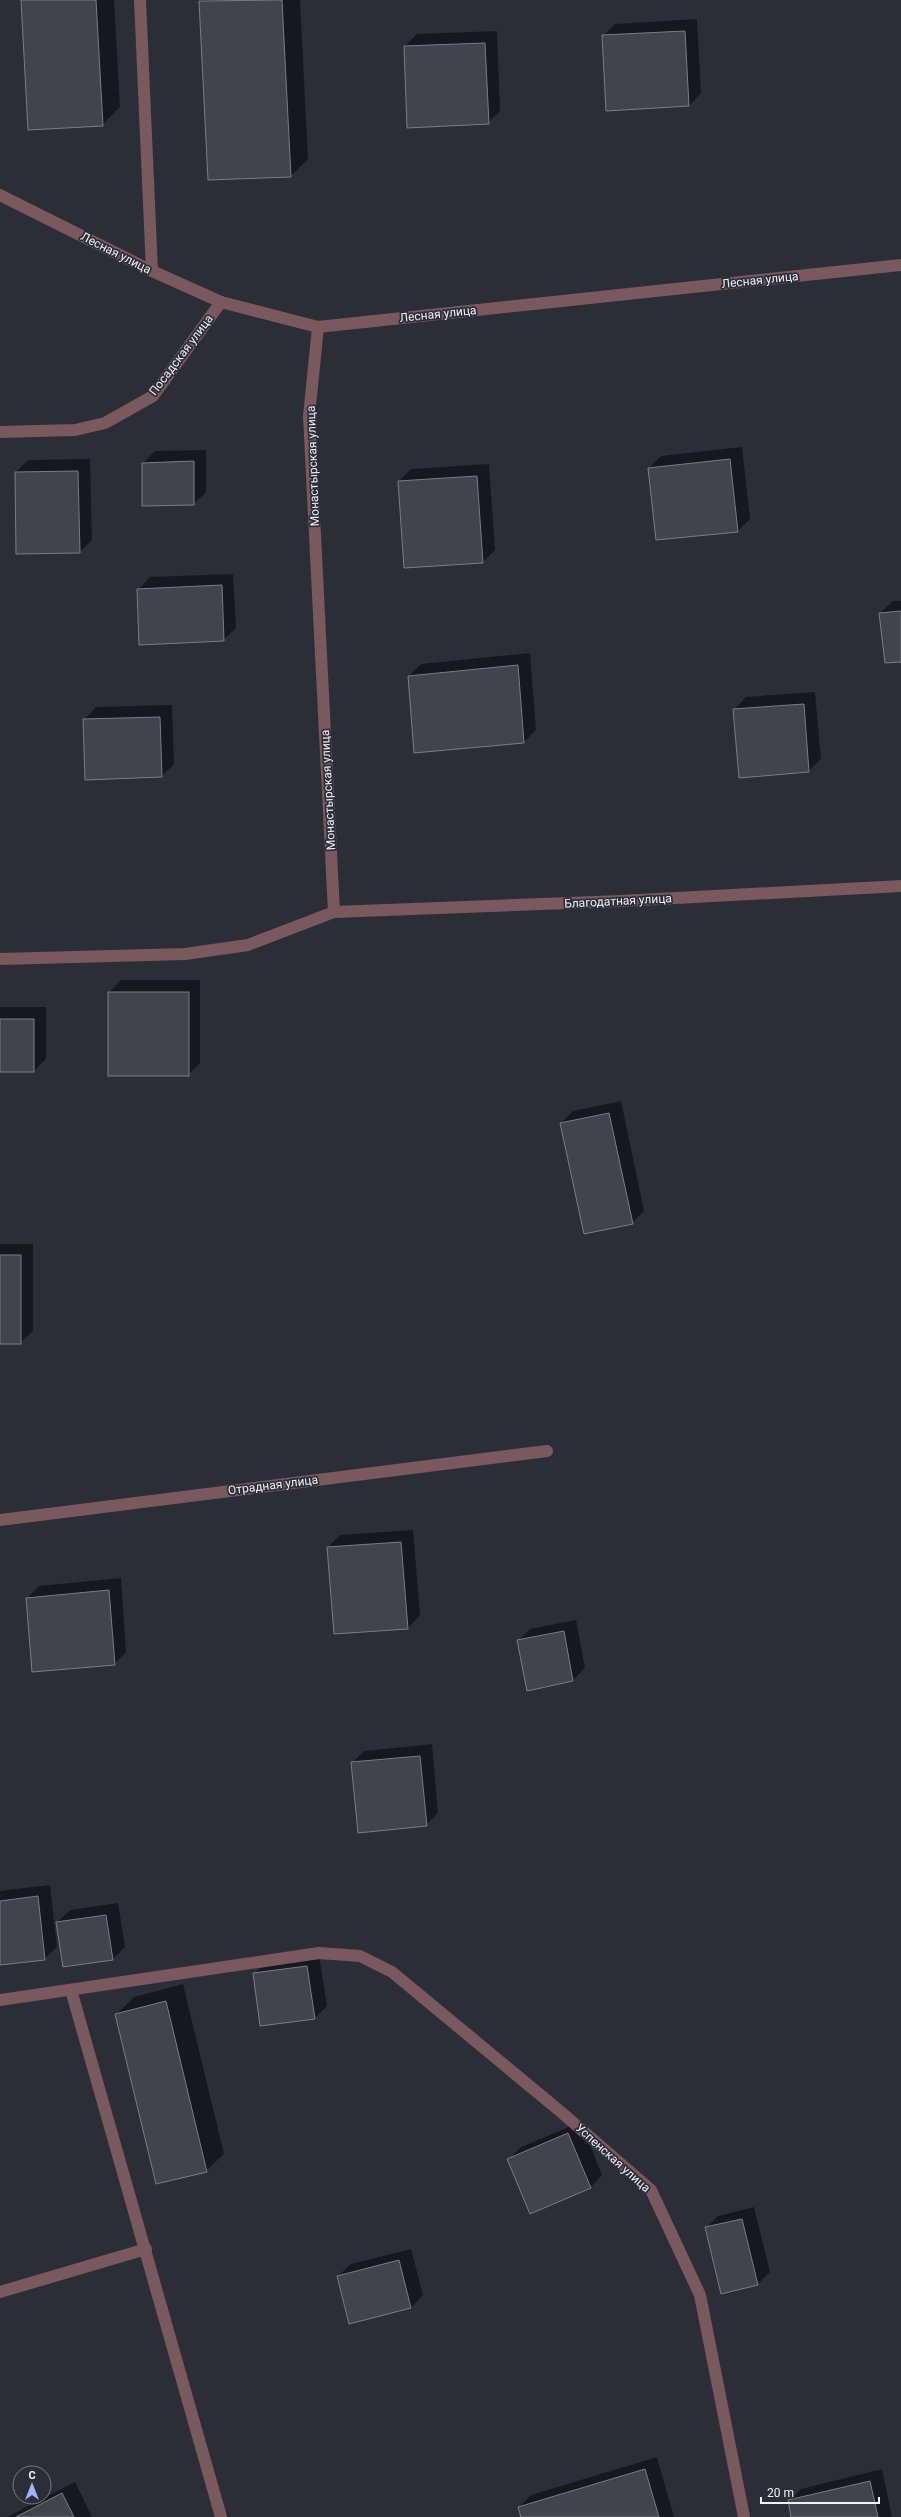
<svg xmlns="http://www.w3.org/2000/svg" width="901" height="2517" viewBox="0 0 901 2517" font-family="Roboto,sans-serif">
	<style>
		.shadow { fill: #0007 }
		.building { fill: #41434d; stroke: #7a7c87 }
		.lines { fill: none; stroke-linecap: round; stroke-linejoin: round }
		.lane { stroke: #79585e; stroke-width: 12 }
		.street { stroke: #79585e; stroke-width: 12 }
		.labels { text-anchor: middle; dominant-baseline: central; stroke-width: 3.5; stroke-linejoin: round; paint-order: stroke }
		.street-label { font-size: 12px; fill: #f0f1f7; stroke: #2c2e37 }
	</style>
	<rect width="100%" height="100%" fill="#2c2e37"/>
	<g class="shadow">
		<polygon points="22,0 114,0 120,107 102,125"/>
		<polygon points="201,0 300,0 308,159 291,176 200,1"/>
		<polygon points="697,19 701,93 689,106 603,36 615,24"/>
		<polygon points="497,31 500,111 488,123 405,46 417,34"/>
		<polygon points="742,447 750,519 738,531 649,468 661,456"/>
		<polygon points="206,450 206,492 194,504 143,463 155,451"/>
		<polygon points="90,459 92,540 80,552 16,472 28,460"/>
		<polygon points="489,464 495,550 483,562 399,481 411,469"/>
		<polygon points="233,574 236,628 223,640 138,590 150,577"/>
		<polygon points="893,601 901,601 901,661 880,613"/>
		<polygon points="530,653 536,730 524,742 409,676 421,664"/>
		<polygon points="815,692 821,759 809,771 740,777 734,710 746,697"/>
		<polygon points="172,705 174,764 162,776 86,779 84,720 96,707"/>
		<polygon points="121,980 200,980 200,1063 188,1075 109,993"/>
		<polygon points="0,1007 46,1007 46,1059 34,1071 0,1071"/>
		<polygon points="621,1101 644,1211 632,1223 561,1123 573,1111"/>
		<polygon points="0,1244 33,1244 33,1331 20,1343 0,1343"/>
		<polygon points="413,1530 420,1615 408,1628 328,1547 340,1535"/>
		<polygon points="121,1578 126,1652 114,1664 27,1598 39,1586"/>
		<polygon points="576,1620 585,1668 573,1680 518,1641 530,1629"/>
		<polygon points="432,1744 438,1813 426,1825 352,1763 364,1751"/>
		<polygon points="50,1885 57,1947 44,1959 0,1964 0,1891"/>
		<polygon points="118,1903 125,1947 113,1959 57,1922 70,1910"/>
		<polygon points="319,1955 327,2006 315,2018 254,1974 266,1962"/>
		<polygon points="183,1984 224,2154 206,2171 117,2014 134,1997"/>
		<polygon points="581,2122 602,2175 590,2188 509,2159 521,2147"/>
		<polygon points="754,2207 770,2272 758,2284 722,2293 706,2228 718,2216"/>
		<polygon points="411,2249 423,2295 411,2308 338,2276 351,2264"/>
		<polygon points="657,2457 674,2517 522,2517 519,2507 531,2495"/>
		<polygon points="882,2469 892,2517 792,2517 789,2501 801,2489"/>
		<polygon points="75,2482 92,2517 7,2517"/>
	</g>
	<g class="building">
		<polygon points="21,0 96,0 103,126 28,130"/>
		<polygon points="282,0 291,177 208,180 199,1"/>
		<polygon points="685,31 689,106 606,111 602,35"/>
		<polygon points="485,43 489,124 407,128 404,46"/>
		<polygon points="730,459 738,532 656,540 648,468"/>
		<polygon points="194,461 194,505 142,506 142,463"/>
		<polygon points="78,471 80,553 16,554 15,472"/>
		<polygon points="477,476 483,563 404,568 398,481"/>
		<polygon points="222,585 224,641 139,645 137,589"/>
		<polygon points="901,611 901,662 885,663 879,613"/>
		<polygon points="518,665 524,743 414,753 408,676"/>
		<polygon points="804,704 809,772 739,778 733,709"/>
		<polygon points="160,717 162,777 85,780 83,719"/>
		<rect x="108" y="992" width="81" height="84"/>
		<rect x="0" y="1019" width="34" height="53"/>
		<polygon points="609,1113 633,1224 584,1234 560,1123"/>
		<rect x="0" y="1255" width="21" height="89"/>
		<polygon points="401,1542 408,1629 334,1634 327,1547"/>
		<polygon points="109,1590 115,1665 32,1672 26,1598"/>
		<polygon points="564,1631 573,1681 527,1691 517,1640"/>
		<polygon points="420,1756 427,1826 358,1833 351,1762"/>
		<polygon points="38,1896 45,1960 0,1965 0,1901"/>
		<polygon points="106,1915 113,1960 63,1967 56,1922"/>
		<polygon points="307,1966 315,2019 260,2026 253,1973"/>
		<polygon points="166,2001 207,2172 156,2184 115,2014"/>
		<polygon points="568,2133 591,2188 530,2214 507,2159"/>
		<polygon points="742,2219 758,2285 721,2294 705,2227"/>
		<polygon points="399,2260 411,2308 349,2324 337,2276"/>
		<polygon points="645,2469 659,2517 521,2517 518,2507"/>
		<polygon points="870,2481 878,2517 791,2517 788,2500"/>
		<polygon points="62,2493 74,2517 16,2517"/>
	</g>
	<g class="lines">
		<polyline class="lane" points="0,432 75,430 105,423 153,396 221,302"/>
		<g class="street">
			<polyline points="140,0 152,271"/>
			<polyline points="0,195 152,271 221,302 318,327 901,265"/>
			<polyline points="334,912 621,901 901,886"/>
			<polyline points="0,959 185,954 248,945 334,912 309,416 318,327"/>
			<polyline points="0,1520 547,1451"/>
			<polyline points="71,1990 221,2517"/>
			<polyline points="0,2000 319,1953 360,1956 392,1972 561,2112 651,2190 700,2295 744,2517"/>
			<polyline points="0,2292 146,2249"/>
		</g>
	</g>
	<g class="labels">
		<g class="street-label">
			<text transform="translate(116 253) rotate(27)">Лесная улица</text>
			<text transform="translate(760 280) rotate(-6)">Лесная улица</text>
			<text transform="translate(438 314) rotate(-6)">Лесная улица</text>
			<text transform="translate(181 355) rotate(-53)">Посадская улица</text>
			<text transform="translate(313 466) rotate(-92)">Монастырская улица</text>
			<text transform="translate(328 790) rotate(-93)">Монастырская улица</text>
			<text transform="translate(618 901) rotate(-3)">Благодатная улица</text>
			<text transform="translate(273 1485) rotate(-7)">Отрадная улица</text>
			<text transform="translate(613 2158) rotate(42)">Успенская улица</text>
		</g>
	</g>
	<g transform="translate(32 2485)"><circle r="19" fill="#2c2e37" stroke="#7a7c84"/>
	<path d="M0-3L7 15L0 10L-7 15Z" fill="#a4b2fc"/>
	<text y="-6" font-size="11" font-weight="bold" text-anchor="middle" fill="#f0f1f7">С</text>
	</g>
	<path d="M761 2497v6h118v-6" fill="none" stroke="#f0f1f7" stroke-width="2"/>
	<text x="767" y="2497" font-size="12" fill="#f0f1f7" stroke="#2c2e37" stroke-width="3" paint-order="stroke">20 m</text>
</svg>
